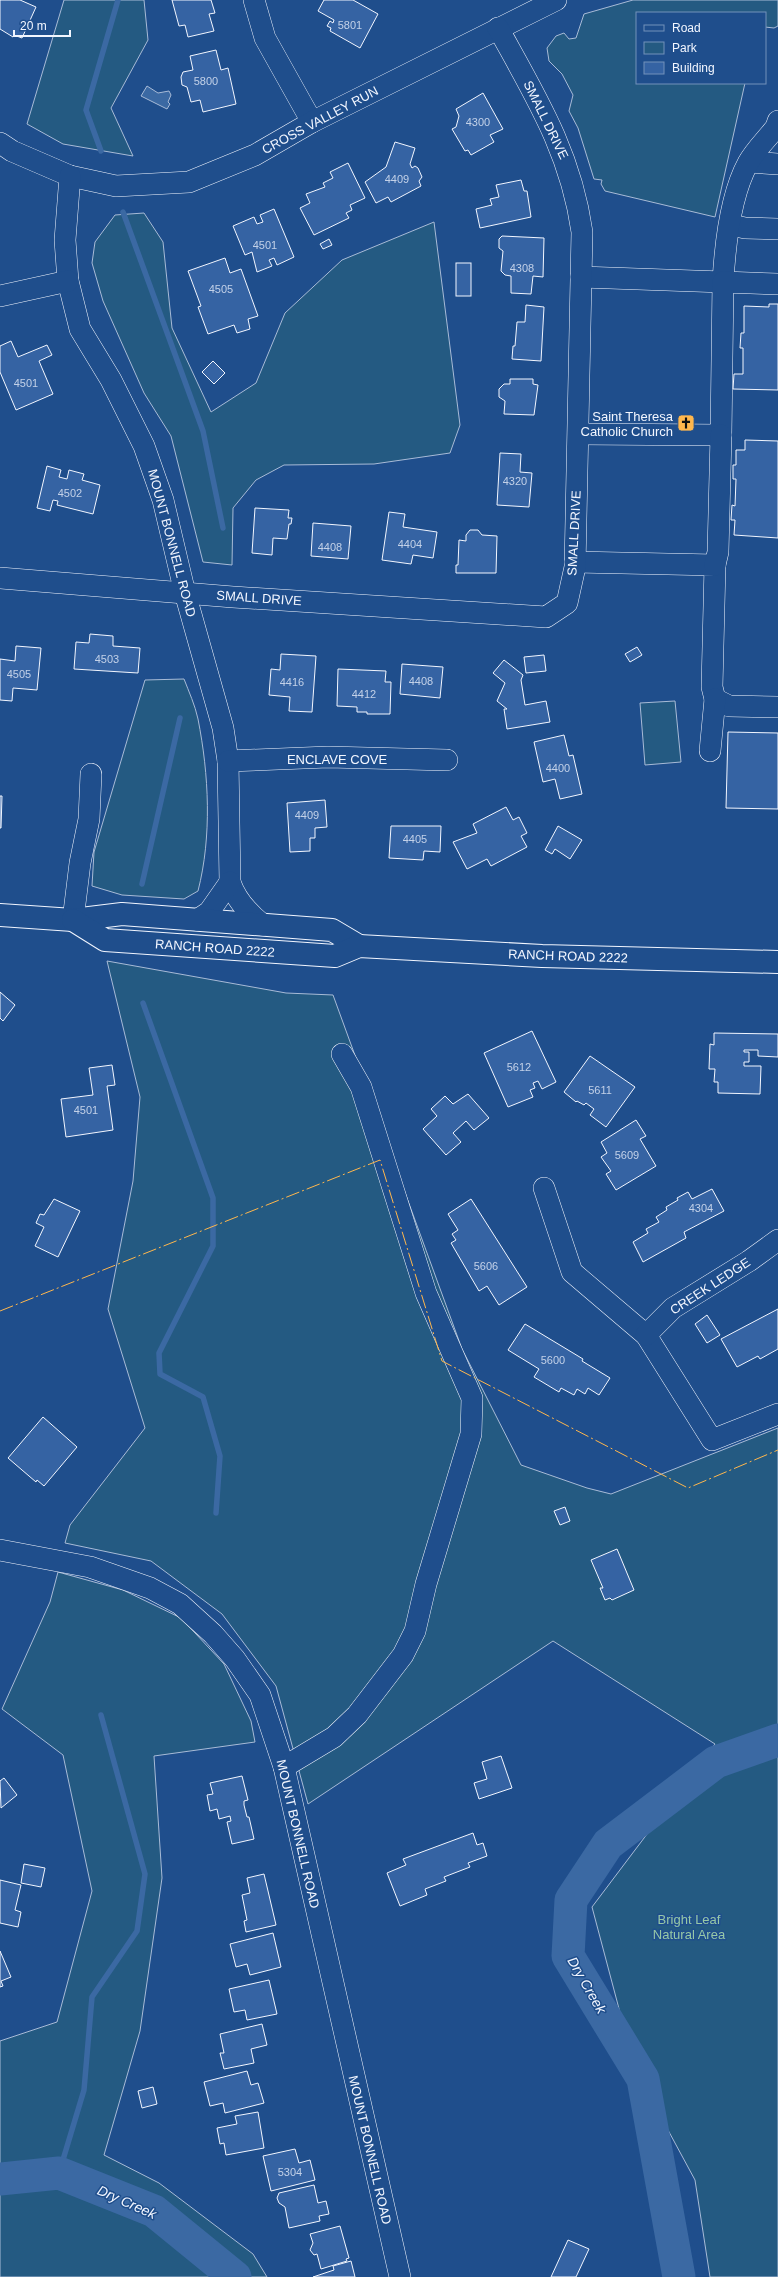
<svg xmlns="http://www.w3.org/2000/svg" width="778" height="2277" viewBox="0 0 778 2277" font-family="Helvetica,sans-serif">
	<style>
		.green { fill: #245a82; stroke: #a8bbd7 }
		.water { fill: #3b69a3; stroke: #a8bbd7 }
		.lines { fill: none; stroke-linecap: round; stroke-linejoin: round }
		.stream { stroke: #3b69a3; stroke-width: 5.5 }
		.river { stroke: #3b69a3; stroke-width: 33 }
		.building { fill: #3563a3; stroke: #f2f6ff }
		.minor-casing { stroke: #f2f6ff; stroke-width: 22 }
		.major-casing { stroke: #f2f6ff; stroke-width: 24 }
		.minor { stroke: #1f4e8c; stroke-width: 21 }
		.major { stroke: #1f4e8c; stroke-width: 22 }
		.power { stroke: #ffb74d; stroke-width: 1; stroke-dasharray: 14 3 2 3; stroke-linecap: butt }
		.labels { text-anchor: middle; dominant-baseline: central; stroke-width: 3; stroke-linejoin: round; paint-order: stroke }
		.number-label { font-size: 11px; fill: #c3d1e8 }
		.street-label { font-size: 13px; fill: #f2f6ff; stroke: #1f4e8c }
		.poi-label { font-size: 13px; fill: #f2f6ff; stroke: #1f4e8c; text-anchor: end }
		.park-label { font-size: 13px; fill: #97c8a6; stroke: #1f4e8c }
		.water-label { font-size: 14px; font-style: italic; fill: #f2f6ff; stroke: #1f4e8c }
	</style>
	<rect width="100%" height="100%" fill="#1f4e8c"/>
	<g class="green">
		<polygon points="64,0 144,0 148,40 111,108 133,156 63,144 27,124"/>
		<polygon points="633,0 778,0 778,26 774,28 765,27 765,13 637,13 637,83 745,83 715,217 605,191 601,184 602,180 594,179 578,128 569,111 573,95 562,74 549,61 547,48 556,36 564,33 569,39 576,38 584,14"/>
		<polygon points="144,213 163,242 172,328 211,412 256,383 285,313 342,260 434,222 460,425 450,453 374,464 284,465 256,480 233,508 232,565 203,562 171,436 144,393 103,301 92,263 95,242 115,215"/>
		<path d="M184,679C189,692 195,705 198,719C209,775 212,836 198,891L184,899L122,895L92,886L94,852L145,680Z"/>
		<polygon points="675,701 681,762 645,765 640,703"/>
		<polygon points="107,961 286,993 333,995 462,1349 521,1465 587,1488 611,1494 778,1428 778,2277 710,2277 695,2180 635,2069 592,1907 715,1744 553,1641 308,1804 276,1686 222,1614 151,1561 65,1543 70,1525 145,1428 108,1309 133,1181 140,1097"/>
		<polygon points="58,1572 123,1590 181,1618 224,1664 251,1721 255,1742 154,1756 162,1878 140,2031 104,2155 159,2183 253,2254 267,2277 0,2277 0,2041 57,2022 92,1891 63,1755 2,1709 50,1602"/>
	</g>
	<polygon class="water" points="147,86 158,93 169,91 171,95 168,102 170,104 167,109 141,96"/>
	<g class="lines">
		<g class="stream">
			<polyline points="101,151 86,110 118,0"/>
			<polyline points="123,212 203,431 223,528"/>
			<polyline points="142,884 180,718"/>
			<polyline points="143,1003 213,1198 213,1246 159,1353 160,1374 203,1397 220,1456 216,1513"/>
			<polyline points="59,2173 84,2090 92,1997 137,1931 145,1874 101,1715"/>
		</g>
		<g class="river">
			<polyline points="0,2179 59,2173 154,2211 235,2277"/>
			<polyline points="679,2277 643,2079 568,1956 571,1900 608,1844 716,1762 778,1740"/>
		</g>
	</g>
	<g class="building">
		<polygon points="0,0 20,0 36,7 22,38 14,35 13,37 0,29"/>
		<polygon points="172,0 211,0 215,13 209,14 214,31 188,37 185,25 179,26"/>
		<polygon points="324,0 353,0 378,14 360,48 330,31 331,28 327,26 330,21 333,23 334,20 318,11"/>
		<polygon points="216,50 221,70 228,68 236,104 203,112 200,100 191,102 187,87 182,85 181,77 183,72 193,70 190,56"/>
		<polygon points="483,93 503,129 490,135 494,142 471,155 468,150 465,151 452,129 456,127 459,116 456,109"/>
		<polygon points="395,142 415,148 410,164 412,168 415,166 418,168 422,177 419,181 421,186 391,202 388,197 376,203 365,182 386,167"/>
		<polygon points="348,163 365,198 350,205 352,210 346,213 349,218 314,235 300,208 310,203 306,194 325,187 323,183 333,178 330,172"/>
		<polygon points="521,180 524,191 527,191 531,217 480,228 476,209 492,205 490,199 499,197 496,185"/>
		<polygon points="274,209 294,257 277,265 274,258 269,260 272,266 257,272 252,252 245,255 233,226 254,217 257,224 263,222 260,215"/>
		<polygon points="502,236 544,238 543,277 533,276 531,294 511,293 511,276 505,275 501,271 503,251 499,248 499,239"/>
		<polygon points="329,239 332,245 323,249 320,244"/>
		<polygon points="225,258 230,273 241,269 258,316 248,319 250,329 237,333 234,325 208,334 198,307 201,306 188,271"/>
		<rect x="456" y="263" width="15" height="33"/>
		<polygon points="769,304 778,304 778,390 733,389 734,374 743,374 743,348 740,348 741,333 744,333 744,306 769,307"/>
		<polygon points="526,305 544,307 541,361 512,359 513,346 515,346 517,322 525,322"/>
		<polygon points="11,341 18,357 47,345 52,355 39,361 53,394 16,410 0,372 0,346"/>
		<polygon points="213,361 225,373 214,384 202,372"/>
		<polygon points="510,379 533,379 533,384 538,385 534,415 504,414 505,401 499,397 499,389 504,384 510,384"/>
		<polygon points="745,440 778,441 778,538 734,535 735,520 731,520 732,505 735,506 736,479 733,479 733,465 736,465 736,450 745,450"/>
		<polygon points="500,453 521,454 520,472 532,473 529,507 497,505"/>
		<polygon points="47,466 61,470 59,477 67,479 69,470 84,474 82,480 100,485 93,514 57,505 58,501 53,500 50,511 37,508"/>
		<polygon points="255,508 289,510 288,518 292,518 291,524 289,524 287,539 273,538 272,555 252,553"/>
		<polygon points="389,512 405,514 403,527 437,532 433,558 413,555 411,564 382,560"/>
		<polygon points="313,523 351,526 348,559 311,556"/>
		<polygon points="470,530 478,530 482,535 497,536 496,573 456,573 456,565 458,565 459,540 466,541 466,535"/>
		<polygon points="90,634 113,636 113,646 140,648 138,673 74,669 76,642 89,643"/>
		<polygon points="16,646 41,648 37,690 13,688 12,701 0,700 0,659 15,661"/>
		<polygon points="637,647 642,655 630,662 625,654"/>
		<polygon points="281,654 316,656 312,712 289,711 290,697 269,695 271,669 280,670"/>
		<polygon points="544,655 546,671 526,673 524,657"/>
		<polygon points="504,660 523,675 521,680 525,705 546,701 550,722 507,729 504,709 507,709 497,701 505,683 493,673"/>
		<polygon points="402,664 443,667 440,698 400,694"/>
		<polygon points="338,669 386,671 385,682 391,682 390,714 367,714 367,712 357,712 357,707 337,706"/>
		<polygon points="728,732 778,733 778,809 726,808"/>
		<polygon points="564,735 569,756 573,755 582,794 560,799 555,779 543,782 534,742"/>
		<polygon points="0,796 2,796 1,828 0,828"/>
		<polygon points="325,800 327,827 315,828 315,838 310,838 310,851 290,852 287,803"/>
		<polygon points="506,807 513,820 519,817 527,833 521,836 527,847 491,866 487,859 467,869 453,842 477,833 473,824"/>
		<polygon points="391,826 441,826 440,852 424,851 423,860 389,858"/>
		<polygon points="558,826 582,840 570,859 555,849 552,854 545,850"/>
		<polygon points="0,992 15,1005 3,1021 0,1018"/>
		<polygon points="532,1031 556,1082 542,1089 538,1081 533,1083 535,1088 530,1090 533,1097 508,1107 484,1053"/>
		<polygon points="714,1033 778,1034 778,1057 758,1056 758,1050 744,1050 744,1052 749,1052 749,1062 744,1062 744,1066 761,1066 760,1094 718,1093 718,1082 714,1082 715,1069 709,1069 710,1044 714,1045"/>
		<polygon points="590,1056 635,1087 606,1127 590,1115 594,1109 586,1103 584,1105 577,1101 576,1102 564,1092"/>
		<polygon points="112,1065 115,1085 107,1086 113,1130 66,1137 61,1099 93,1095 89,1068"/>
		<polygon points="468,1094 489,1118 474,1130 466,1121 453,1133 461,1142 446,1155 423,1129 437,1116 431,1109 445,1096 453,1104"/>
		<polygon points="636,1120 646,1136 640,1139 656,1166 616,1190 606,1174 611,1171 601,1157 607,1153 601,1142"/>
		<polygon points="712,1189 724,1211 684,1232 686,1238 643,1262 633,1242 648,1233 646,1229 659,1222 656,1217 667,1210 666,1207 678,1200 677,1198 688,1192 692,1199"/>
		<polygon points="54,1199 80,1211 58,1257 35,1246 44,1227 36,1223 40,1214 44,1215"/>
		<polygon points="471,1199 527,1287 499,1305 487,1286 479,1291 451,1243 456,1240 452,1234 458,1230 448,1214"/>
		<polygon points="778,1309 778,1349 760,1359 758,1356 737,1367 721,1339"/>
		<polygon points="707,1315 720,1335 707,1343 695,1324"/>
		<polygon points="525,1324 583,1359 582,1361 610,1378 599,1395 588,1388 585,1394 577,1389 574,1395 561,1388 559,1392 534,1377 539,1369 508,1350"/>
		<polygon points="43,1417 77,1447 44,1486 37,1480 36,1482 8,1458"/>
		<polygon points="565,1507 570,1521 560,1525 554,1511"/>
		<polygon points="617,1549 634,1590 612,1600 610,1598 605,1600 600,1588 603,1588 591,1560"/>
		<polygon points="501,1756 512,1788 479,1799 474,1783 487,1779 482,1762"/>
		<polygon points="242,1776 248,1800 244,1801 244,1805 247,1817 249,1817 254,1839 232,1844 227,1822 231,1821 230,1816 219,1819 217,1809 210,1811 207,1795 213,1794 210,1783"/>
		<polygon points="4,1778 17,1795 1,1808 0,1781"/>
		<polygon points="473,1833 477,1845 483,1843 487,1856 468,1863 470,1867 444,1877 446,1881 425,1889 427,1895 400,1906 387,1873 406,1865 403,1859"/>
		<polygon points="24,1864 45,1868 41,1887 21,1883"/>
		<polygon points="264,1874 276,1925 246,1932 244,1921 247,1920 242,1895 250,1893 247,1878"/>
		<polygon points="0,1880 21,1885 15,1910 21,1912 18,1927 0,1923"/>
		<polygon points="273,1933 281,1967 250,1975 247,1964 236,1967 230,1944"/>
		<polygon points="0,1951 11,1977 1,1981 3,1986 0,1987"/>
		<polygon points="269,1980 277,2014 247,2020 245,2010 234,2012 229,1989"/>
		<polygon points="262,2024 267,2045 251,2049 254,2063 224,2069 220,2053 224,2053 220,2034"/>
		<polygon points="247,2071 251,2085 258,2083 264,2103 225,2113 223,2103 210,2106 204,2082"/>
		<polygon points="153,2087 157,2104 142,2108 138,2091"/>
		<polygon points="258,2112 264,2148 226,2155 224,2143 220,2144 217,2128 237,2124 235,2116"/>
		<polygon points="295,2149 299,2163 310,2160 315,2180 271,2191 263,2156"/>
		<polygon points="314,2185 318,2203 326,2201 329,2214 319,2216 320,2221 289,2228 285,2207 279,2203 277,2198 279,2193"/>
		<polygon points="340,2226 349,2258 346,2259 347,2261 321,2269 317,2254 314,2255 310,2250 313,2243 310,2234"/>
		<polygon points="568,2240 589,2249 576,2277 551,2277"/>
		<polygon points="351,2261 355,2277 313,2277 334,2270 333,2266"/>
	</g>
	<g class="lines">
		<g class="minor-casing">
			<g id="minor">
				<polyline points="254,0 265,38 312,122"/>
				<polyline points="0,143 12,151 70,176 116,186 189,182 255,155 312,122 556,0"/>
				<polyline points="749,162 778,164"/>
				<path d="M70,176L65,240L68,281L80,329L111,380L144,446L163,500L185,593L223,728L228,761L230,882C236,900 248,913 263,925"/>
				<polyline points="731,225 745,228 778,229"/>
				<path d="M581,277L723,282C725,245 730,196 748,163C755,150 767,139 776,127L778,121"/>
				<polyline points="0,296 68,281"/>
				<polyline points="579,434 721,435 723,282 778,284"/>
				<polyline points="575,562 715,565 712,687 715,699 729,706 778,707"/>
				<polyline points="715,565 718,552 721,435"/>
				<path d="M0,578L233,597L546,617L567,603L575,567L582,232C571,153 536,97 498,28"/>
				<polyline points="710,751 715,699"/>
				<polyline points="228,761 328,757 447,760"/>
				<polyline points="73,920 80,863 89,819 91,774"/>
				<polyline points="197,920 209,912 230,882"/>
				<polyline points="544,1188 572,1272 646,1335 712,1440 778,1414"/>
				<polyline points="646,1335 673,1308 749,1261 778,1240"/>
				<polyline points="0,1550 90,1567 150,1588 180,1604 213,1634 235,1659 260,1695 284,1767 400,2277"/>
				<polyline points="284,1767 334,1737 357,1715 403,1655 415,1631 426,1584 471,1434 472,1398 426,1293 361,1087 342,1054"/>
			</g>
		</g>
		<g class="major-casing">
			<g id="major">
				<polyline points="0,915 73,920 122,914 332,930 359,946"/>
				<polyline points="73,920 105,940 335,956 359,946 542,956 778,962"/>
			</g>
		</g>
		<use href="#minor" class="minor"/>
		<use href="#major" class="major"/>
		<polyline class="power" points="0,1311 380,1160 442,1361 688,1488 778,1450"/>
	</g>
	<defs>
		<g id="church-square" transform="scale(0.9)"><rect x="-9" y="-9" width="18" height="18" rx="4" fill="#ffb74d" stroke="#1f4e8c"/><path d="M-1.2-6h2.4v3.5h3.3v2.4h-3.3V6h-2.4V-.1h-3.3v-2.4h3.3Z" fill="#111"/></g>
	</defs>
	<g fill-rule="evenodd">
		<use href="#church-square" x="686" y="423"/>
	</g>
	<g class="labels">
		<g class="number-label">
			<text x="350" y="25">5801</text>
			<text x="206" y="81">5800</text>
			<text x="478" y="122">4300</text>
			<text x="397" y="179">4409</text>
			<text x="265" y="245">4501</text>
			<text x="522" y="268">4308</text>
			<text x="221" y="289">4505</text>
			<text x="26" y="383">4501</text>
			<text x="515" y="481">4320</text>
			<text x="70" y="493">4502</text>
			<text x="410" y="544">4404</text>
			<text x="330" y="547">4408</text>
			<text x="107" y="659">4503</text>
			<text x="19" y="674">4505</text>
			<text x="421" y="681">4408</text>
			<text x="292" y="682">4416</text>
			<text x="364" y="694">4412</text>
			<text x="558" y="768">4400</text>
			<text x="307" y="815">4409</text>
			<text x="415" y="839">4405</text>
			<text x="519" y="1067">5612</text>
			<text x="600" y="1090">5611</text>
			<text x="86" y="1110">4501</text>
			<text x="627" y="1155">5609</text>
			<text x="701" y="1208">4304</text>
			<text x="486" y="1266">5606</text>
			<text x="553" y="1360">5600</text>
			<text x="290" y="2172">5304</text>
		</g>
		<g class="street-label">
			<text transform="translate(320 120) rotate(-28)">CROSS VALLEY RUN</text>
			<text transform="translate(546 120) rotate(64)">SMALL DRIVE</text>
			<text transform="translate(574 533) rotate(-87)">SMALL DRIVE</text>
			<text transform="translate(172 543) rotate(75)">MOUNT BONNELL ROAD</text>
			<text transform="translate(259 598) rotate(4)">SMALL DRIVE</text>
			<text x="337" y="759">ENCLAVE COVE</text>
			<text transform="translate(215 948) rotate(4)">RANCH ROAD 2222</text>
			<text transform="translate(568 956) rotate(2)">RANCH ROAD 2222</text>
			<text transform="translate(710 1286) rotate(-33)">CREEK LEDGE</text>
			<text transform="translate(298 1834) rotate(77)">MOUNT BONNELL ROAD</text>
			<text transform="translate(370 2150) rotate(77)">MOUNT BONNELL ROAD</text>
		</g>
		<g class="poi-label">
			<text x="673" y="416">Saint Theresa<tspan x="673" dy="15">Catholic Church</tspan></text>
		</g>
		<g class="park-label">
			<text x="689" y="1919">Bright Leaf<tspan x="689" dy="15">Natural Area</tspan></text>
		</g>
		<g class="water-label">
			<text transform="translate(587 1985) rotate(60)">Dry Creek</text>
			<text transform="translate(127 2202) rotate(24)">Dry Creek</text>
		</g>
	</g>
	<rect x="636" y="12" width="130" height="72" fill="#1f4e8c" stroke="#7391ba"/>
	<rect x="644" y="25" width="20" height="6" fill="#1f4e8c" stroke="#7391ba"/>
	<text x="672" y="32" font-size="12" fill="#f2f6ff">Road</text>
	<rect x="644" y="42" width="20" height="12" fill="#245a82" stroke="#7391ba"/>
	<text x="672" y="52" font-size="12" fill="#f2f6ff">Park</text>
	<rect x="644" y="62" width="20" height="12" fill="#3563a3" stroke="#7391ba"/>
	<text x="672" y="72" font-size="12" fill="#f2f6ff">Building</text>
	<path d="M14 30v6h56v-6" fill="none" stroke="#f2f6ff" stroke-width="2"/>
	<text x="20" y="30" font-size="12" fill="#f2f6ff" stroke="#1f4e8c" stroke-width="3" paint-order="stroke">20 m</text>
</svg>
